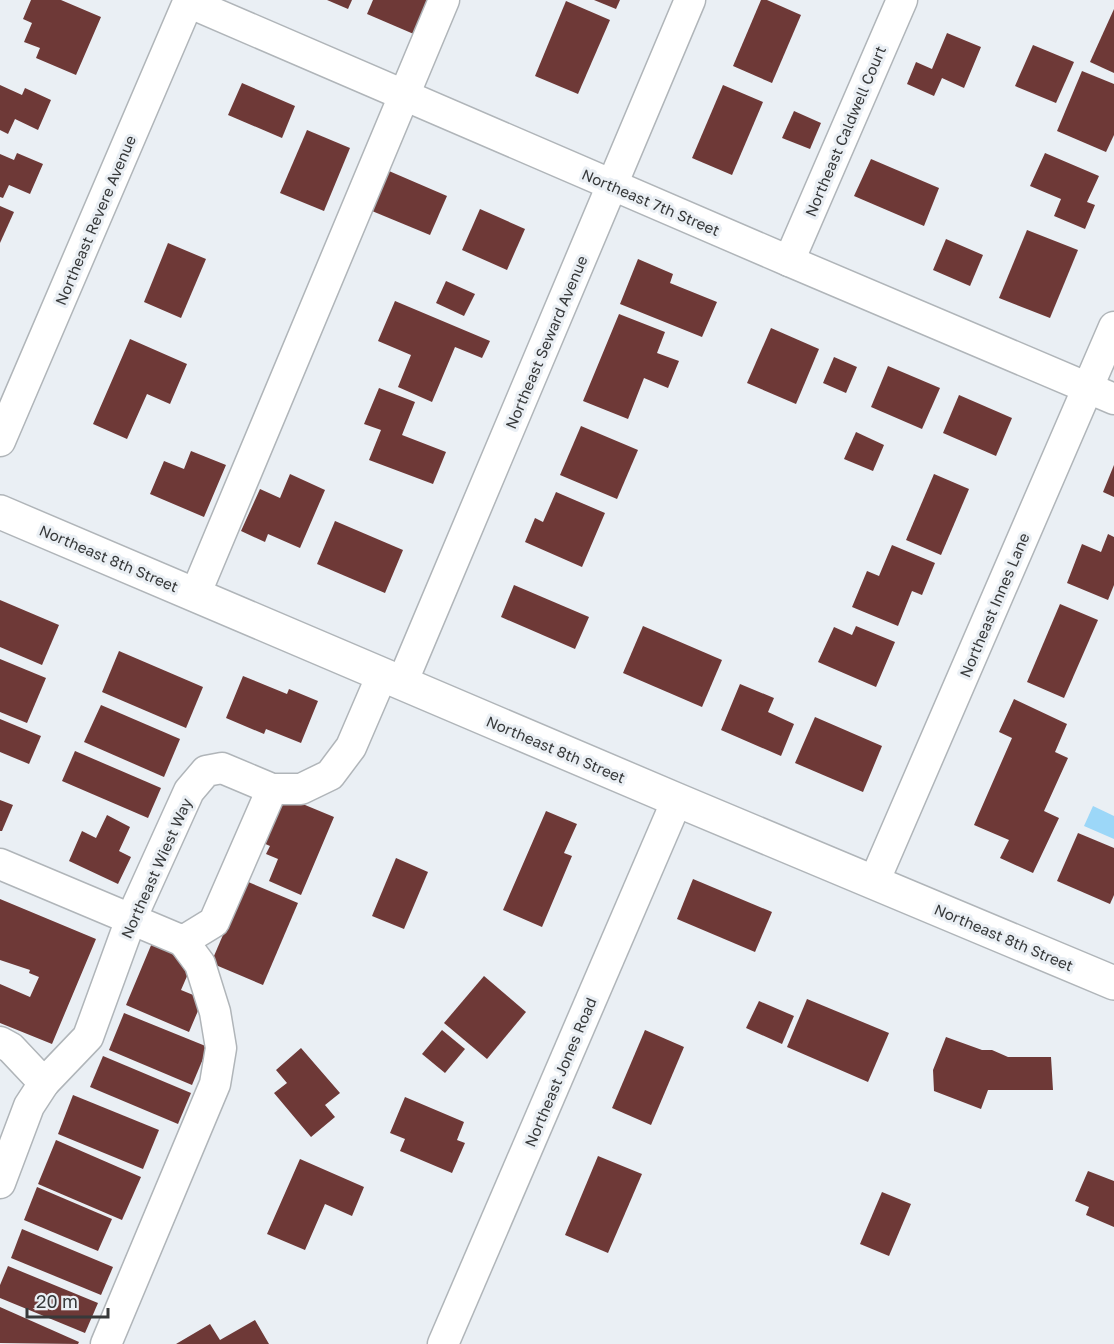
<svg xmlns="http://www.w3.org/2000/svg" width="1114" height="1344" viewBox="0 0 1114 1344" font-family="'Golos Text',sans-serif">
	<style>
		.water { fill: #9cd7f8 }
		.building { fill: #6e3937 }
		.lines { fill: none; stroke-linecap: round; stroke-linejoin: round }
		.minor-casing { stroke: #b0b5b9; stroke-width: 33 }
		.major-casing { stroke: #b0b5b9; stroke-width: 36 }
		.minor { stroke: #fff; stroke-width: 30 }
		.major { stroke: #fff; stroke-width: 33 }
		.labels { text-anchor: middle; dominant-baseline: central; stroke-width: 6; stroke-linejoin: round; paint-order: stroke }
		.street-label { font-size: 15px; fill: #37393a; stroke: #eaeff4 }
	</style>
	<rect width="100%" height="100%" fill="#eaeff4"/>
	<polygon class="water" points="1093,806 1114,816 1114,839 1084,826"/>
	<g class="building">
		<polygon points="31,0 61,0 101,17 76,75 36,58 40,48 24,42 32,23 23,19"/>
		<polygon points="327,0 352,0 348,9"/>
		<polygon points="373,0 428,0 416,35 367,14"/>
		<polygon points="594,0 620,0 616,9"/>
		<polygon points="761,0 767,0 801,15 772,83 733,66"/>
		<polygon points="566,1 610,20 578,94 535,76"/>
		<polygon points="1114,9 1114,73 1090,62"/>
		<polygon points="947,33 981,47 964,88 942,78 934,96 907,84 916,62 932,69"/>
		<polygon points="1033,45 1074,62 1056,103 1015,86"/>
		<polygon points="1082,71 1114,84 1114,135 1106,152 1057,131"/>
		<polygon points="242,83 295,106 282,138 228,115"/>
		<polygon points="0,85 22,95 25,88 51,100 38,130 15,119 8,134 0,130"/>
		<polygon points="723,85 763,102 732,175 692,158"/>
		<polygon points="794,111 821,123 810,149 782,138"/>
		<polygon points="307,130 350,148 324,211 280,193"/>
		<polygon points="17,153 43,164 30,194 9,185 3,198 0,197 0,154 14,160"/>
		<polygon points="1045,153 1099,176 1087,202 1095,205 1085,229 1054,216 1061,199 1030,186"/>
		<polygon points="871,159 939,188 924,226 854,196"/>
		<polygon points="389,171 447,196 430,235 372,211"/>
		<polygon points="0,206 14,212 0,243"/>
		<polygon points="480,209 525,229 507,270 462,250"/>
		<polygon points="1027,230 1078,250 1050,318 999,298"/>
		<polygon points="946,239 983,255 970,286 933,270"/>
		<polygon points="168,243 206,259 181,318 144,302"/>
		<polygon points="638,259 673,274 670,283 717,302 702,337 620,304"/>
		<polygon points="446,281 475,294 464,316 436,303"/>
		<polygon points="395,301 490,341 482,358 455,347 432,402 398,387 411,355 378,341"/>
		<polygon points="619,314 665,332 657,353 679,361 668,388 644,378 628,419 583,401"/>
		<polygon points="771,328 819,349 796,404 747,383"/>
		<polygon points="130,339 187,364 170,404 147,394 127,439 93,424"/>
		<polygon points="834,357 857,367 846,393 823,383"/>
		<polygon points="888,366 940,388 922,429 871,407"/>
		<polygon points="379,388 415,402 402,435 446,452 433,484 369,460 381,430 364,424"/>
		<polygon points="959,395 1012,418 996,456 943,433"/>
		<polygon points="581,426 638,450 617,499 560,475"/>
		<polygon points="856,432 884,445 873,471 844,459"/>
		<polygon points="191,451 226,465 204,517 150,494 164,461 184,469"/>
		<polygon points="1114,465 1114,497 1103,492"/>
		<polygon points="290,474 325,490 300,548 268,534 265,542 241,531 260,489 280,498"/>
		<polygon points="934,474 969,489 941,555 906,540"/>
		<polygon points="556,492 605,513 582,567 525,542 535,518 543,522"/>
		<polygon points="335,521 403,550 385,593 317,564"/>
		<polygon points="1108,534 1114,537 1114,585 1108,600 1067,583 1082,544 1101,552"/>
		<polygon points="892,545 935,563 922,595 912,591 898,626 852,607 867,571 879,576"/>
		<polygon points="514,585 589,617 575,649 501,617"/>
		<polygon points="0,600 59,625 42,665 0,647"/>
		<polygon points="1060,604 1098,620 1064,698 1027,682"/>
		<polygon points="643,626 722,660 702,707 623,673"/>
		<polygon points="856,626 895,642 876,687 818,662 834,627 852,635"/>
		<polygon points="119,651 203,687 186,728 102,692"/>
		<polygon points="0,659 46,678 27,723 0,712"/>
		<polygon points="243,676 287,694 289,689 318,701 301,743 266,729 264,734 226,718"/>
		<polygon points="740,684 774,698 768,712 794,724 781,756 721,730"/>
		<polygon points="1014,699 1067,724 1055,752 1068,758 1044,811 1059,818 1033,873 1000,858 1009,840 974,825 1012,738 999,732"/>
		<polygon points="101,705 180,739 164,777 84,742"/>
		<polygon points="815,717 882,746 863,792 795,763"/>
		<polygon points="0,719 41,736 29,764 0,752"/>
		<polygon points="75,751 161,788 148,818 62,781"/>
		<polygon points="281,795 334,817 301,895 269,881 278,859 266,854 270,846 261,842"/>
		<polygon points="0,800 13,805 2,831 0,831"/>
		<polygon points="546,811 577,824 564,853 572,856 542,927 503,910"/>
		<polygon points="107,815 130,827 119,851 131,857 118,884 69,861 82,831 96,838"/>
		<polygon points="1078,833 1114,848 1114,895 1110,904 1057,881"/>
		<polygon points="396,858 428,872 404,929 372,916"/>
		<polygon points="693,879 772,912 755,952 677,919"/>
		<polygon points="246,881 298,903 263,985 211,963"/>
		<polygon points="0,899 96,939 52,1044 0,1023 0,984 30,997 39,977 29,973 30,970 0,960"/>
		<polygon points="152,943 194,960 181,990 203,999 189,1032 126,1005"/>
		<polygon points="484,976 526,1012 487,1059 444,1023"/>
		<polygon points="807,999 889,1033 868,1082 787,1047"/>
		<polygon points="759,1001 794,1016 782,1044 746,1028"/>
		<polygon points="124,1013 208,1047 192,1085 109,1050"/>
		<polygon points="442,1030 465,1049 445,1073 422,1054"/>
		<polygon points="645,1030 684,1047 651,1125 612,1108"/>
		<polygon points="946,1037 982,1050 992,1050 1008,1057 1051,1057 1053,1090 988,1090 981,1109 934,1091 933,1070"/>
		<polygon points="301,1048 340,1093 325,1105 335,1117 311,1137 274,1093 287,1083 276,1070"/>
		<polygon points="103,1056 191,1093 178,1124 90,1087"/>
		<polygon points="73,1095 159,1130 143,1169 58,1134"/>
		<polygon points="405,1097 464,1122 457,1140 465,1143 452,1173 400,1151 405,1139 390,1133"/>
		<polygon points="56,1140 141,1177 122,1220 38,1184"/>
		<polygon points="598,1156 642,1174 608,1253 565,1235"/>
		<polygon points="300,1159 364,1187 352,1216 325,1204 305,1250 267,1234"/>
		<polygon points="1088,1171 1114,1181 1114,1227 1086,1215 1089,1207 1075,1201"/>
		<polygon points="37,1187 112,1219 98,1251 24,1220"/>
		<polygon points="882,1192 911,1204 889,1256 860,1244"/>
		<polygon points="22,1229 113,1267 101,1295 11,1258"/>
		<polygon points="8,1266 98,1303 85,1333 0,1298 0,1285"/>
		<polygon points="0,1307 79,1342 78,1344 0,1343"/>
		<polygon points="255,1320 269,1344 176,1344 210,1324 220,1340"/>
	</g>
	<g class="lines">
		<g class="minor-casing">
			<g id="minor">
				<polyline points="188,2 789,261 1114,399"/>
				<polyline points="789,261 902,0"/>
				<polyline points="0,441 189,0"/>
				<polyline points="195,595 444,0"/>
				<polyline points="402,683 690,0"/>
				<polyline points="0,864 183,941 214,922 272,789"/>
				<polyline points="874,882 1114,327"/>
				<polyline points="0,1042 11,1048 44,1083"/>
				<polyline points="0,1183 29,1106 44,1083 88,1037 131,919 189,791 206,771 222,768 272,789 301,789 330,775 351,747 382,675"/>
				<polyline points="106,1344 215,1084 221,1048 215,1012 200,964 183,941"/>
				<polyline points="443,1344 677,800"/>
			</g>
		</g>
		<g class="major-casing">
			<polyline id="major" points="0,512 677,800 1114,983"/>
		</g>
		<use href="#minor" class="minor"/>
		<use href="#major" class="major"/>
	</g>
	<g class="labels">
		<g class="street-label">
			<text transform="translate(845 131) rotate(-67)">Northeast Caldwell Court</text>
			<text transform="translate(651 202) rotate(23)">Northeast 7th Street</text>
			<text transform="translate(95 220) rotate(-67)">Northeast Revere Avenue</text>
			<text transform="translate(546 342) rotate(-67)">Northeast Seward Avenue</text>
			<text transform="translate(109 558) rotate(23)">Northeast 8th Street</text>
			<text transform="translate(994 605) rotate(-67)">Northeast Innes Lane</text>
			<text transform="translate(556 749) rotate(23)">Northeast 8th Street</text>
			<text transform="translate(156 868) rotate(-66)">Northeast Wiest Way</text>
			<text transform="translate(1004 937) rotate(23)">Northeast 8th Street</text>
			<text transform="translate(560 1072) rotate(-67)">Northeast Jones Road</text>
		</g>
	</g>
	<path d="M27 1308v9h81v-9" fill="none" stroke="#37393a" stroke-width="3"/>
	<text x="36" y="1308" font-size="18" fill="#37393a" stroke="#eaeff4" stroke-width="4.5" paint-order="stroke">20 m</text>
</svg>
